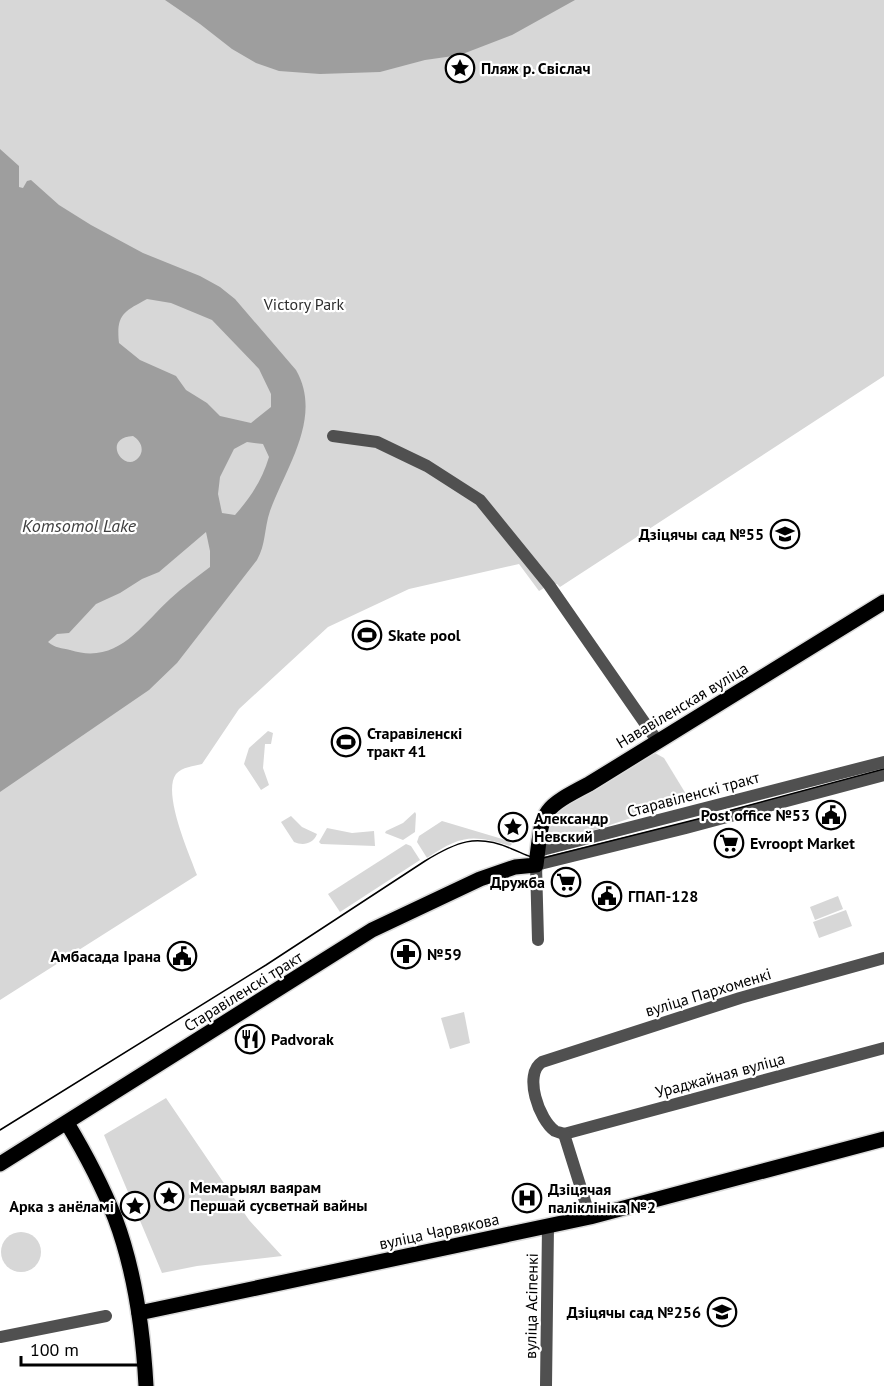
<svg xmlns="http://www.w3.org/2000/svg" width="884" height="1386" viewBox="0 0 884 1386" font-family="'PT Sans',sans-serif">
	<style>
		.green { fill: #d7d7d7 }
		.water { fill: #9e9e9e; fill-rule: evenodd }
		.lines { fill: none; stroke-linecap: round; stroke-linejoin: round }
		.major-casing { stroke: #dbdbdb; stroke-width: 18 }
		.minor { stroke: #505050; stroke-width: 12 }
		.major { stroke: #000; stroke-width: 15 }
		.tram { stroke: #000; stroke-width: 1.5 }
		.labels { text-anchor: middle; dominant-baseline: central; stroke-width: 4.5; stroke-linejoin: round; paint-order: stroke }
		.poi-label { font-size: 16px; font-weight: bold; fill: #000; stroke: #fff; text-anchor: start }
		.park-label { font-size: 16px; fill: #2e2e2e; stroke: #fff }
		.street-label { font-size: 16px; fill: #000; stroke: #fff }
		.water-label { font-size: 18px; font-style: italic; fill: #3f3f3f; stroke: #fff }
	</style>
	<rect width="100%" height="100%" fill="#fff"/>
	<g class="green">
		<path d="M0,0H884V376L560,587L557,584L549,585L539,591L519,564L409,589L328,627L239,709L202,764C194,766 182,767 176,774C162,793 189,853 197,875L0,1000Z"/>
		<polygon points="268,731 273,733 271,744 265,744 263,768 269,785 261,790 244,764 249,748"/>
		<polygon points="655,753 664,758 689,799 558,842 547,843 548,827 557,810"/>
		<polygon points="415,812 416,814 415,832 403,840 385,833 386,831 403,823"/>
		<path d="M291,816L302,827L317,834C313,844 303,846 294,842L281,822Z"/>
		<path d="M442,821L509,841L512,844L510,846C472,834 461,835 427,858L417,842L419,836Z"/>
		<polygon points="327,828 352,833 374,831 375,846 321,844 319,842"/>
		<polygon points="406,844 411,846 420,860 340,912 328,894"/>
		<polygon points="838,896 843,909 815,920 810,907"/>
		<polygon points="846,910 852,926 819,938 813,922"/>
		<polygon points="464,1012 470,1043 450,1049 441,1018"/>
		<polygon points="166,1098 249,1220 282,1256 197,1266 162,1273 104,1135"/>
		<circle cx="21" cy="1252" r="20"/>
	</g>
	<g class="water">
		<polygon points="165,0 575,0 512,35 460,55 425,60 380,72 320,74 279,71 256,63 232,49 200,24"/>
		<path d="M0,149L19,166V187L23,188L27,181L31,180L59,205L91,225L143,253L200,276L220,287L235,299L296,370C323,417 286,467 270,511C264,529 266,544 257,560L177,663L149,690L0,792ZM147,299L171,303L212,320L259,369L271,394V407L251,423L220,416L207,403L186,390L176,376L140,360L119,343C116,315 123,312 147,299ZM133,436C140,440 145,449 139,457C125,475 100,438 133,436ZM247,442L263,444L269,457C262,480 251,497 235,515L222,513L218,494L220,477L234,449ZM206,532L210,551V567C197,577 183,587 170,599C140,627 117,665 70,650C62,648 55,648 48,642L57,634L69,633L96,604L120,593L142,579L159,572Z"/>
	</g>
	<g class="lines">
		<g class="major-casing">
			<g id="major">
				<path d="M67,1123C85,1153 102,1185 115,1218C135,1271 143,1330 146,1386"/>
				<path d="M0,1164L372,930L480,879L515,867L536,865C543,810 539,810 589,784L884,602"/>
				<polyline points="139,1313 590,1217 884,1139"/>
			</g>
		</g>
		<g class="minor">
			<polyline points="333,436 377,442 427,466 480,500 549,585 658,742"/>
			<polyline points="538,851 884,762"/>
			<polyline points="538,940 536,865 686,828 884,775"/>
			<path d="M564,1134C562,1133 557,1132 555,1131C539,1120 523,1074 542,1062L740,998L884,958"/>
			<polyline points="564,1134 884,1048"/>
			<polyline points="564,1134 590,1217"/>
			<polyline points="0,1337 106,1316"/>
			<polyline points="546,1386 548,1226"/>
		</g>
		<use href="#major" class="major"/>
		<path class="tram" d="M0,1130L266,965L425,861C456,842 476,833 512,849C523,853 531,859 543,858L702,818L884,769"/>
	</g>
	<defs>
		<g id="sight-ring" transform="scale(1.5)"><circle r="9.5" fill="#fff" stroke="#000" stroke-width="1.5"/><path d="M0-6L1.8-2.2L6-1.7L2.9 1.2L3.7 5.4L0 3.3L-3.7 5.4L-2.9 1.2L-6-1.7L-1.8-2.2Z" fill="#000"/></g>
		<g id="school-ring" transform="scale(1.5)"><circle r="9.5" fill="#fff" stroke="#000" stroke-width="1.5"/><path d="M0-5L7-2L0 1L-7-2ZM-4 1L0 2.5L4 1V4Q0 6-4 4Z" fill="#000"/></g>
		<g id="stadium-ring" transform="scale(1.5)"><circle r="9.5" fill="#fff" stroke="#000" stroke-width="1.5"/><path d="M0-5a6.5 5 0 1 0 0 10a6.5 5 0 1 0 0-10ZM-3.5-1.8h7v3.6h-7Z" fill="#000"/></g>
		<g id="civic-ring" transform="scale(1.5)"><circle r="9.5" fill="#fff" stroke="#000" stroke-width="1.5"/><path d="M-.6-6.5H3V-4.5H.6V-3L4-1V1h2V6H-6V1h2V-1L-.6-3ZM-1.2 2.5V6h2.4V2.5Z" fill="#000"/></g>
		<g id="supermarket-ring" transform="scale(1.5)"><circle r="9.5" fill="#fff" stroke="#000" stroke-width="1.5"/><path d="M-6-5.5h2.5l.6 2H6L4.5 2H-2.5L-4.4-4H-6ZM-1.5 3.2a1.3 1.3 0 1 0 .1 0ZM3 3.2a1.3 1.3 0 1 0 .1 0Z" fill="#000"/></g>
		<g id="pharmacy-ring" transform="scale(1.5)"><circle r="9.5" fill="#fff" stroke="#000" stroke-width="1.5"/><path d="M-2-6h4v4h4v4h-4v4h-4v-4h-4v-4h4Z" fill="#000"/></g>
		<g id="restaurant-ring" transform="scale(1.5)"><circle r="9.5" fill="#fff" stroke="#000" stroke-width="1.5"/><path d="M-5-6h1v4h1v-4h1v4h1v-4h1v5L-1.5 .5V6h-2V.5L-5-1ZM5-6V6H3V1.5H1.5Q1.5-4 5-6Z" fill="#000"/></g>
		<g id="hospital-ring" transform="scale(1.5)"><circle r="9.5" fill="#fff" stroke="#000" stroke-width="1.5"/><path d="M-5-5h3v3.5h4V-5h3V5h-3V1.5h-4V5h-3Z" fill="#000"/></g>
	</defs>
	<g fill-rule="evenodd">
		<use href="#sight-ring" x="460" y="68"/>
		<use href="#school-ring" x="785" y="534"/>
		<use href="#stadium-ring" x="367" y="635"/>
		<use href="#stadium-ring" x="346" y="742"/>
		<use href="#civic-ring" x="831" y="815"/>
		<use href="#sight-ring" x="513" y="827"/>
		<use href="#supermarket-ring" x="729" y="843"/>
		<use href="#supermarket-ring" x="566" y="882"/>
		<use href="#civic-ring" x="607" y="896"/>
		<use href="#pharmacy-ring" x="406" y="954"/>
		<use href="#civic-ring" x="182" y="956"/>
		<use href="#restaurant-ring" x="250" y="1039"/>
		<use href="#sight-ring" x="169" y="1196"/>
		<use href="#hospital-ring" x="527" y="1198"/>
		<use href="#sight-ring" x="135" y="1206"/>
		<use href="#school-ring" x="722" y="1312"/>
	</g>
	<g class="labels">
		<g class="poi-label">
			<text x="481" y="68">Пляж р. Свіслач</text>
			<text x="764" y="534" text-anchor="end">Дзіцячы сад №55</text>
			<text x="388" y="635">Skate pool</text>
			<text x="367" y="733">Старавіленскі<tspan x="367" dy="18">тракт 41</tspan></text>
			<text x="810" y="815" text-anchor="end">Post office №53</text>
			<text x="534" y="818">Александр<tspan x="534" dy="18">Невский</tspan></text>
			<text x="750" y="843">Evroopt Market</text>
			<text x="545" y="882" text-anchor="end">Дружба</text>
			<text x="628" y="896">ГПАП-128</text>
			<text x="427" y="954">№59</text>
			<text x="161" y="956" text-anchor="end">Амбасада Ірана</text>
			<text x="271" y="1039">Padvorak</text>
			<text x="190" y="1187">Мемарыял ваярам<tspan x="190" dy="18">Першай сусветнай вайны</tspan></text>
			<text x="548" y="1189">Дзіцячая<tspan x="548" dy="18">паліклініка №2</tspan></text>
			<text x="114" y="1206" text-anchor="end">Арка з анёламі</text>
			<text x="701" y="1312" text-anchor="end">Дзіцячы сад №256</text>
		</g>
		<g class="park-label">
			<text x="304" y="304">Victory Park</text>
		</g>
		<g class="street-label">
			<text transform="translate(682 705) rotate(-31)">Нававіленская вуліца</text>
			<text transform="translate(693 794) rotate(-15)">Старавіленскі тракт</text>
			<text transform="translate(243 991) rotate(-32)">Старавіленскі тракт</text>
			<text transform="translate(708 992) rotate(-17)">вуліца Пархоменкі</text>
			<text transform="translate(720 1075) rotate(-15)">Ураджайная вуліца</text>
			<text transform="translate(439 1231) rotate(-12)">вуліца Чарвякова</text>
			<text transform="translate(531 1306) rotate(-89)">вуліца Асіпенкі</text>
		</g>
		<g class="water-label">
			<text x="79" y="525">Komsomol Lake</text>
		</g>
	</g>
	<path d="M21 1356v9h123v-9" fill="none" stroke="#000000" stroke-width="3"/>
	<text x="30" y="1356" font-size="18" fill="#000000" stroke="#ffffff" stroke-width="4.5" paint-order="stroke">100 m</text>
</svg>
